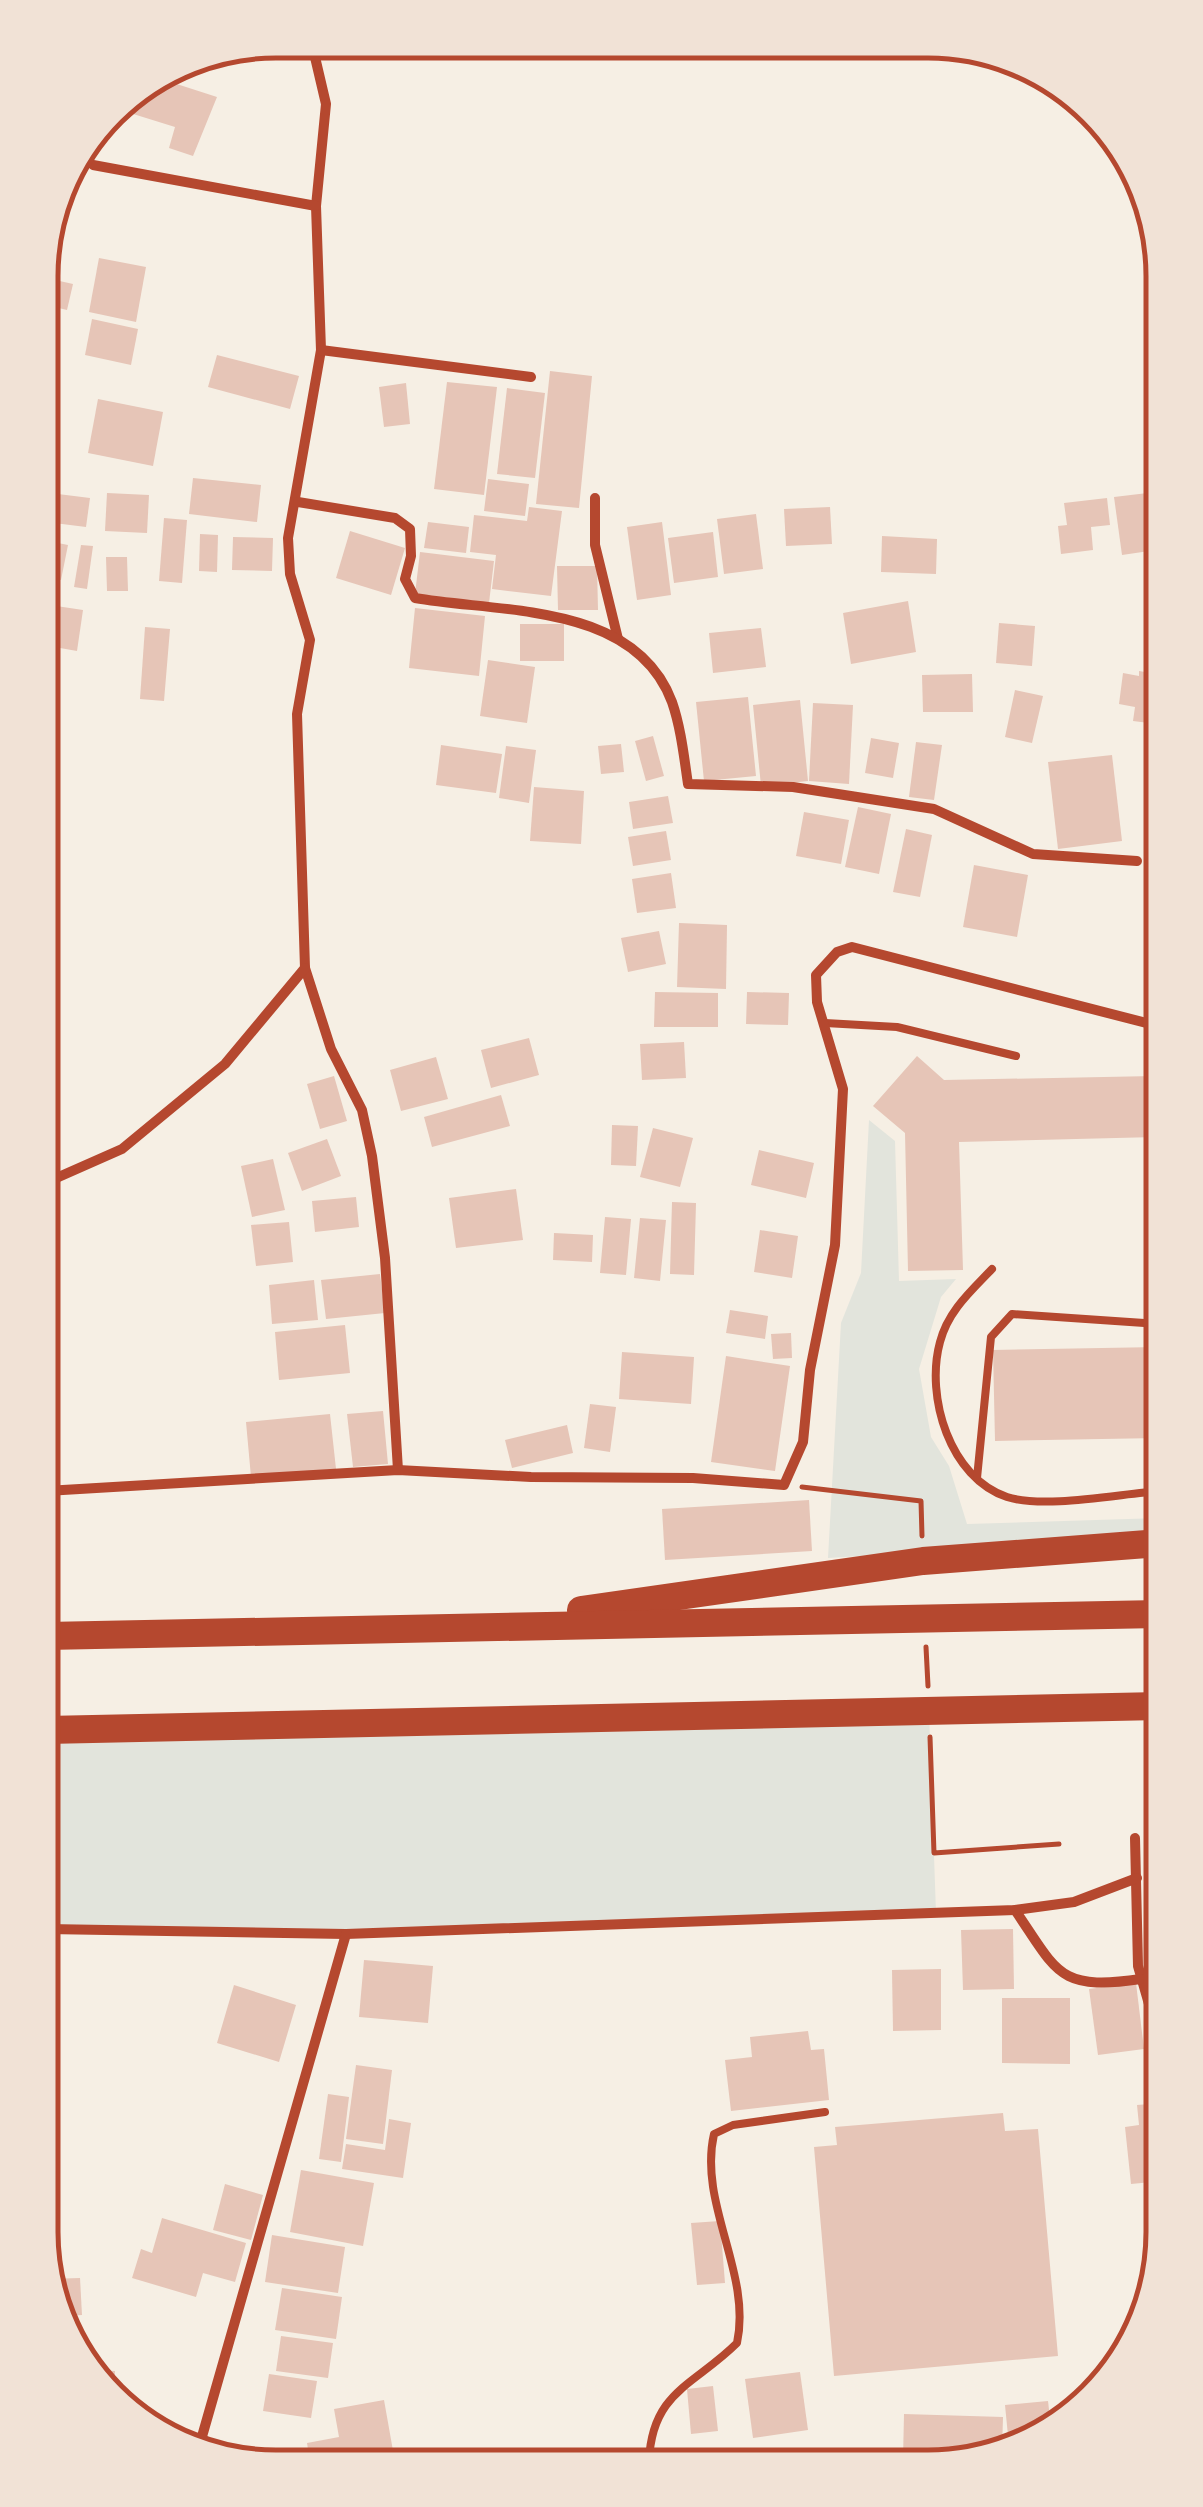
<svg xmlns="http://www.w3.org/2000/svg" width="1203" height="2507" viewBox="0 0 1203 2507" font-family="Lato,sans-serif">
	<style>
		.green { fill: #e2e4dc }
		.building { fill: #e6c5b7 }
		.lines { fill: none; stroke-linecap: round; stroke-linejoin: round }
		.path { stroke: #b5482f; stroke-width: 5 }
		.service { stroke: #b5482f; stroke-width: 8 }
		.minor { stroke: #b5482f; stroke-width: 10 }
		.motorway { stroke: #b5482f; stroke-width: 28 }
		.rim { fill: none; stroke: #b5482f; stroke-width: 5 }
	</style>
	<rect width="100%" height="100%" fill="#f6efe4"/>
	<g class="green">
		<polygon points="869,1120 895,1141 899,1281 956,1279 941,1297 919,1369 931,1437 949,1466 967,1524 1160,1518 1160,1538 828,1558 841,1323 861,1273"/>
		<polygon points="929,1712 936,1913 346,1934 47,1929 46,1730"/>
	</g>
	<g class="building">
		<polygon points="155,77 217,97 193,156 169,148 175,127 130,113 139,87"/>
		<polygon points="99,258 146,267 136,322 89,312"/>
		<polygon points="42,277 73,284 67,310 42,304"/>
		<polygon points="92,319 138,329 131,365 85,355"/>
		<polygon points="217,355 299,376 290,409 208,387"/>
		<polygon points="550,371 592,376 579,508 536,504"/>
		<polygon points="447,382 497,387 484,495 434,489"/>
		<polygon points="406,383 410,424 384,427 379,387"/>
		<polygon points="507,388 545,393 535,478 497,474"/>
		<polygon points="98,399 163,412 153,466 88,453"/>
		<polygon points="193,478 261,485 257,522 189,514"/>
		<polygon points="488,479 529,484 525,516 484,511"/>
		<polygon points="1156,492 1156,550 1122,555 1114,497"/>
		<polygon points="107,493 149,495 147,533 105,531"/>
		<polygon points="58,494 90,498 86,527 54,523"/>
		<polygon points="1107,498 1110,525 1091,527 1093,550 1061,554 1058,526 1067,525 1064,503"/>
		<polygon points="529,507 562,511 551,596 492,589 496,555 470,552 474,515 527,521"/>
		<polygon points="830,507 832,544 786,546 784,509"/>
		<polygon points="756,514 763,569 724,574 717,519"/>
		<polygon points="164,518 187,520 182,583 159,581"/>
		<polygon points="428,522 469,527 466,553 424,548"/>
		<polygon points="662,522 671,595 637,600 627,527"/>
		<polygon points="350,531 405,548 391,595 336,578"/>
		<polygon points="713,532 718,577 674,583 668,538"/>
		<polygon points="200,534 218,535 217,572 199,571"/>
		<polygon points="882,536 937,539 936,574 881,572"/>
		<polygon points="233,537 273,538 272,571 232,570"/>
		<polygon points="43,540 68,545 61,580 43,577"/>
		<polygon points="81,545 93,546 87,589 74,587"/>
		<polygon points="420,552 494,561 489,603 415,594"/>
		<polygon points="106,557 127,557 128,591 107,591"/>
		<polygon points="557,566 597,566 598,610 558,610"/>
		<polygon points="908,601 916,652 851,664 843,613"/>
		<polygon points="43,604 83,610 77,651 43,645"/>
		<polygon points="415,608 485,616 479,676 409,668"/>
		<polygon points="999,623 1035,626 1032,666 996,663"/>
		<rect x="520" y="624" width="44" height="37"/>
		<polygon points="145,627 170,629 164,701 140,699"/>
		<polygon points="761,628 766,667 713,673 709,633"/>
		<polygon points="488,660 535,667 527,723 480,716"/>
		<polygon points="1139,671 1157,674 1157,724 1133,721 1135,707 1119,704 1123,673 1139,676"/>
		<polygon points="972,674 973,712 923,712 922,675"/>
		<polygon points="1015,690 1043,696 1032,743 1005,737"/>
		<polygon points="748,697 756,776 704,781 696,702"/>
		<polygon points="800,700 808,781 761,786 753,705"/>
		<polygon points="813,703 853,705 849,784 809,781"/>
		<polygon points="653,736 664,776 646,781 635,741"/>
		<polygon points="871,738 899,743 893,778 865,773"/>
		<polygon points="916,742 942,745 934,800 909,797"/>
		<polygon points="621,744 624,772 601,774 598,746"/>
		<polygon points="441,745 502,754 496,793 436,785"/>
		<polygon points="506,746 536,750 529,803 499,798"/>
		<polygon points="1112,755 1122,841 1058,849 1048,762"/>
		<polygon points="534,787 584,791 581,844 530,841"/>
		<polygon points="668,796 673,823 633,829 629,802"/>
		<polygon points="858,807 891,814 879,874 845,867"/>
		<polygon points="804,812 849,820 841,864 796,856"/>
		<polygon points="906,829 932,835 920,897 893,892"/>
		<polygon points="666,831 671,860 633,866 628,837"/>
		<polygon points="974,865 1028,875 1017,937 963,927"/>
		<polygon points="671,873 676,908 637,913 632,879"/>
		<polygon points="679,923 727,925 726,989 677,987"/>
		<polygon points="659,931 666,964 628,972 621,938"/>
		<polygon points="655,992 718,993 718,1027 654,1027"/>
		<polygon points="747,992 789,993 788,1025 746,1024"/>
		<polygon points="529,1038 539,1075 491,1088 481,1050"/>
		<polygon points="684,1042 686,1078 642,1080 640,1044"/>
		<polygon points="917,1056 944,1080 1154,1076 1156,1137 959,1142 963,1270 908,1271 905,1133 873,1106"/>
		<polygon points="436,1057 448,1099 401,1111 390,1070"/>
		<polygon points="334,1076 347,1121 320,1129 307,1084"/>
		<polygon points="501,1095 510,1126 432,1147 424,1117"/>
		<polygon points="612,1125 638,1126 636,1166 611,1165"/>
		<polygon points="653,1128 693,1138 680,1187 640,1177"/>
		<polygon points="327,1139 341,1176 302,1191 288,1153"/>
		<polygon points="759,1150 814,1163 806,1198 751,1185"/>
		<polygon points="273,1159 285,1210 252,1217 241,1166"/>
		<polygon points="516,1189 523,1240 456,1248 449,1198"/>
		<polygon points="356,1197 359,1227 315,1232 312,1201"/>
		<polygon points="672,1202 696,1203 694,1275 670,1274"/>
		<polygon points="605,1217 631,1219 626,1275 600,1273"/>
		<polygon points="640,1218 666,1220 660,1281 634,1278"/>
		<polygon points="289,1222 293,1262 256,1266 251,1225"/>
		<polygon points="760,1230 798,1236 792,1278 754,1272"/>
		<polygon points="554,1233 593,1235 592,1262 553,1260"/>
		<polygon points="380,1274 385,1313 326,1319 321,1280"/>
		<polygon points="314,1280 318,1320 272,1324 269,1285"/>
		<polygon points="730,1310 768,1316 765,1339 726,1333"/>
		<polygon points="345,1325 350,1373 279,1380 275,1332"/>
		<polygon points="791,1333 792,1358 773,1359 771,1334"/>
		<polygon points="1159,1347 1159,1438 995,1441 993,1350"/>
		<polygon points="622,1352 694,1357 691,1404 619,1399"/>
		<polygon points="726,1356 790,1366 775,1471 711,1462"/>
		<polygon points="590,1404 616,1407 610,1452 584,1448"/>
		<polygon points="383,1411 388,1464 353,1467 347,1414"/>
		<polygon points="330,1414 336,1469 251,1477 246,1422"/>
		<polygon points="567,1425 573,1453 512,1468 505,1440"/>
		<polygon points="809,1500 812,1551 665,1560 662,1509"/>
		<polygon points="1161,1870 1161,1902 1152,1903 1149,1871"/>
		<polygon points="1013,1929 1014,1989 963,1990 961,1930"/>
		<polygon points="364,1960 433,1966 428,2023 359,2017"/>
		<polygon points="941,1969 941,2030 893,2031 892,1970"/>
		<polygon points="1136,1983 1144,2049 1098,2055 1089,1989"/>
		<polygon points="234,1985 296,2005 279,2062 217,2043"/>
		<polygon points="1002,1998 1070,1998 1070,2064 1002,2063"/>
		<polygon points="808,2031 811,2050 824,2049 829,2100 731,2111 725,2060 752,2057 750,2037"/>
		<polygon points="356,2065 392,2070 383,2144 346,2139"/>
		<polygon points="328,2094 349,2097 341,2162 319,2159"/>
		<polygon points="1162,2103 1162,2181 1131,2184 1125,2127 1139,2125 1137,2105"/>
		<polygon points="1003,2113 1005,2131 1038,2129 1058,2356 834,2376 814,2147 837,2145 835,2127"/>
		<polygon points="389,2119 411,2123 403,2178 342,2169 346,2144 385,2150"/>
		<polygon points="301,2170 374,2183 363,2246 290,2232"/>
		<polygon points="225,2184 263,2195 251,2240 213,2230"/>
		<polygon points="162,2218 246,2243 235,2282 203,2273 196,2297 132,2278 141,2249 152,2253"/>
		<polygon points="720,2221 725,2283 697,2285 691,2223"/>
		<polygon points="272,2235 345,2247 338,2293 265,2282"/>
		<polygon points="80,2278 82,2315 62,2316 48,2293 48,2279"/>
		<polygon points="282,2288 342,2297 336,2339 275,2330"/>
		<polygon points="281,2336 333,2343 328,2378 276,2371"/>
		<polygon points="96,2370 115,2371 114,2399 103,2382"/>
		<polygon points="800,2372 808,2430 753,2438 745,2379"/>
		<polygon points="269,2374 317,2381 311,2418 263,2411"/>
		<polygon points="713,2386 718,2431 691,2434 687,2389"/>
		<polygon points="384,2400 395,2462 310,2462 307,2443 339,2437 334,2409"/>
		<polygon points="1048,2401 1050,2418 1009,2446 1005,2405"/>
		<polygon points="904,2414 1003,2417 1002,2450 989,2459 903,2459"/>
	</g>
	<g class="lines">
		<g class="path">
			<polyline points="802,1487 921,1501 922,1536"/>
			<polyline points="926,1647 928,1686"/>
			<polyline points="930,1737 934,1853 1059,1844"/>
		</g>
		<g class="service">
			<polyline points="825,1023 897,1027 1016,1056"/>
			<path d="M992,1269C971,1291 948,1311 940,1342C925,1397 950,1478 1007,1497C1045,1509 1118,1494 1160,1491"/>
			<polyline points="977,1478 991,1337 1012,1314 1159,1324"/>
			<path d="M649,2461C652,2391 695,2385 737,2343C752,2273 698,2204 714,2134L733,2125L825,2112"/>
		</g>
		<g class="minor">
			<polyline points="311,40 326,104 316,206 321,350 288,538 290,574 310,640 297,714 305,968 331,1049 362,1110 372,1156 385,1258 398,1470"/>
			<polyline points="93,165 316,206"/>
			<polyline points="321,350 531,377"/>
			<polyline points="595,498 595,545 618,639"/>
			<path d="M298,502L395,518L410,529L411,556L405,579L415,598C500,613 635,602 672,702C681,728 684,757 688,784L793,787L934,809L1033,854L1137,861"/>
			<polyline points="45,1183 122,1149 225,1064 305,968"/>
			<polyline points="46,1491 398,1470 531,1477 693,1478 784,1485 803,1442 810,1370 835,1245 843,1089 817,1002 816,975 837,952 852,947 1158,1026"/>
			<polyline points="1135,1838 1138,1966 1162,2049"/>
			<path d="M1015,1910C1058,1973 1058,1991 1141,1979"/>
			<polyline points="47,1929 346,1934 1015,1910 1074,1902 1137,1878"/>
			<polyline points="199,2447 346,1934"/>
		</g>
		<g class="motorway">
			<polyline points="581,1610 923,1561 1160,1543"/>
			<polyline points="46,1636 1160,1614"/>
			<polyline points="46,1730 1160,1706"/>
		</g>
	</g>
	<path d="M0 0H1203V2507H0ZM276 58H928A218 218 0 0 1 1146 276V2232A218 218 0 0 1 928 2450H276A218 218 0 0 1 58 2232V276A218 218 0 0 1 276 58Z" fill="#f1e2d6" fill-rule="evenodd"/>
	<path class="rim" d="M276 58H928A218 218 0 0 1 1146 276V2232A218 218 0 0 1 928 2450H276A218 218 0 0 1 58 2232V276A218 218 0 0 1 276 58Z"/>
</svg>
